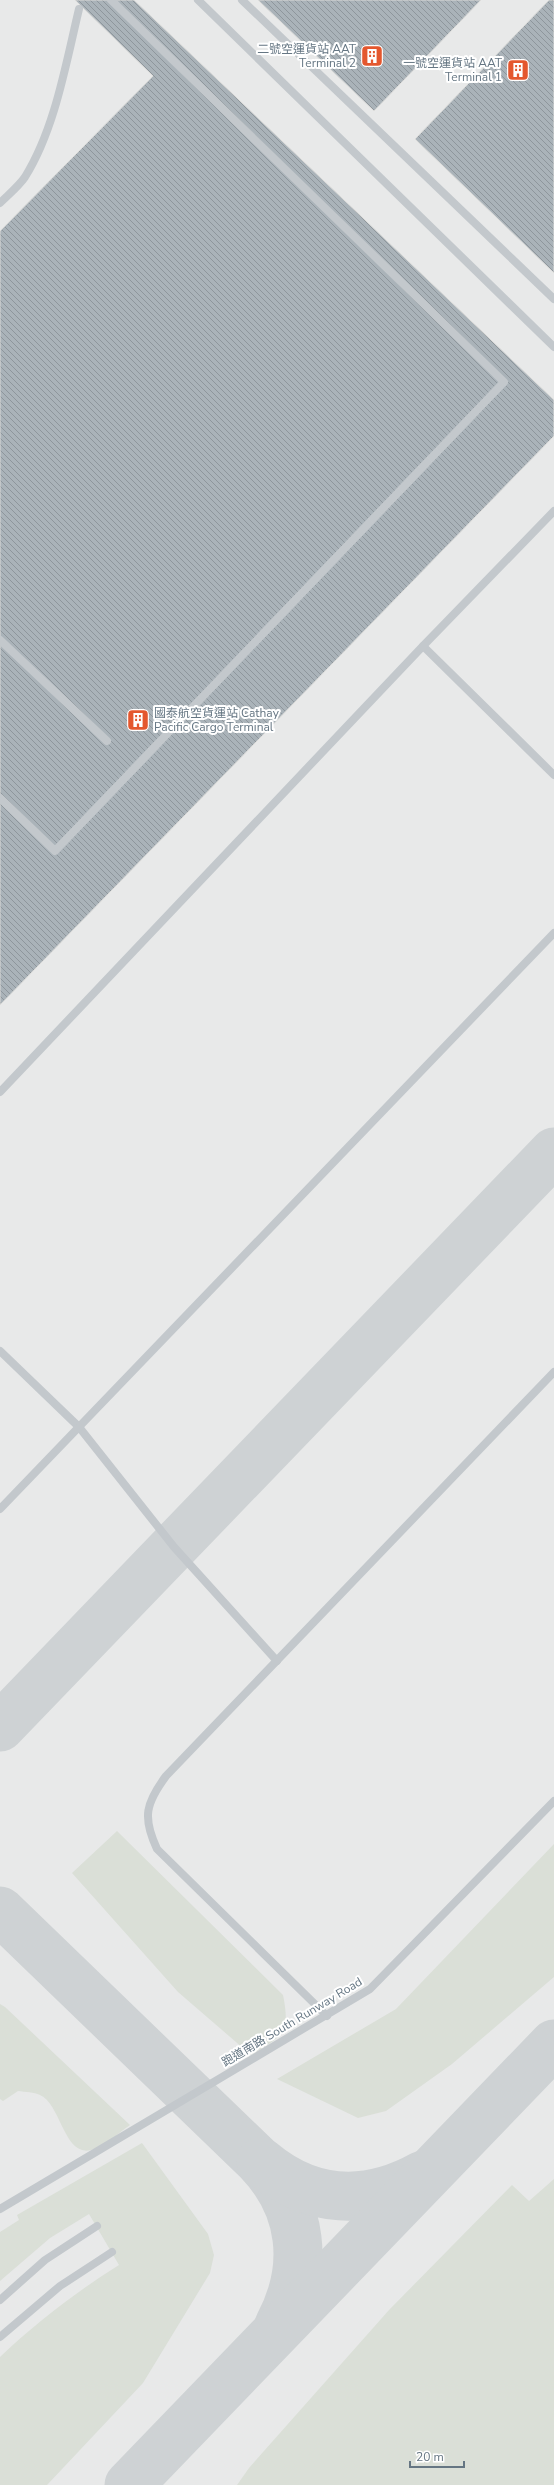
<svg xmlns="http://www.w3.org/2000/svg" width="554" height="2485" viewBox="0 0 554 2485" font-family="'Nunito Sans','Noto Sans TC',sans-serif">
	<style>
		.built { fill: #e8e9e9 }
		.grass { fill: #dadfd7 }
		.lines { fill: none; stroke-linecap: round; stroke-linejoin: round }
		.taxiway { stroke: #ced2d4; stroke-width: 49 }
		.building { fill: url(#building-back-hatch); stroke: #dcdcda }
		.lane { stroke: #c3c8cc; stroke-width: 8 }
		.lane-bridge { stroke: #c3c8cc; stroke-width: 8 }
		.labels { text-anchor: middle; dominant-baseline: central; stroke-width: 4; stroke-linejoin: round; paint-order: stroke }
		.poi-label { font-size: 12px; fill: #657683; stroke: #fff; text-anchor: end }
		.street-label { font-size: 12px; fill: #657683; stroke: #fff }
	</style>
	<defs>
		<pattern id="building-back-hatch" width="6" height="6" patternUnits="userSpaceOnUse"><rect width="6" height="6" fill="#aab3b9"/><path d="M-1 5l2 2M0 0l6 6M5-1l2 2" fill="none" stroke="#8e969c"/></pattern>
	</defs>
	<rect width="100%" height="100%" fill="#fafaf8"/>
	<rect class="built" x="0" y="0" width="554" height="2485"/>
	<g class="grass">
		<path d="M117,1831L283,1995C291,2034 282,2036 251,2055L178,1992L72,1873Z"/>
		<polygon points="554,1844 554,1977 452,2064 386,2111 358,2118 277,2079 396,2009"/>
		<path d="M0,2004L5,2007L130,2125C118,2133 105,2147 91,2150C64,2157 61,2104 40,2095C34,2092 25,2092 18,2091L3,2101L0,2099Z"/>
		<path d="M142,2143L208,2234L214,2255L210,2273L143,2383L47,2485H0V2357C37,2322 76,2292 119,2265L89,2214L50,2238L0,2281V2232L19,2220L17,2215Z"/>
		<polygon points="554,2179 554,2485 237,2485 249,2468 389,2310 512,2185 529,2201"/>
	</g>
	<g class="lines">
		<g class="taxiway">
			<polyline points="0,1727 554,1152"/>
			<path d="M0,1911L258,2160C303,2207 310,2267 279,2325"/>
			<path d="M261,2162C311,2204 367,2206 423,2175"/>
			<polyline points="129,2485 554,2044"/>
		</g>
	</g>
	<g class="building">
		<polygon points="75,0 134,0 554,400 554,436 0,1005 0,231 153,76"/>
		<polygon points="258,0 481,0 374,111"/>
		<polygon points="549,0 554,0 554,273 415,139"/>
	</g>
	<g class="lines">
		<g class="lane">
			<polyline points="198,0 554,347"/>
			<polyline points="242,0 554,299"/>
			<path d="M0,203C8,195 19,186 25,177C55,129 66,63 79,9"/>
			<polyline points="0,640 107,741"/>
			<polyline points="423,646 554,775"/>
			<polyline points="0,1092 423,646 554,511"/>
			<polyline points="0,1351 79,1427 174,1547 277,1661"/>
			<polyline points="0,1509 554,933"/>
			<path d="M327,2016L157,1849C142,1817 146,1803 166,1776L554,1372"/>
			<polyline points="0,2209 370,1989 554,1801"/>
			<polyline points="0,2300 45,2260 97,2226"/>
			<polyline points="0,2337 60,2286 112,2252"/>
		</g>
		<polyline class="lane-bridge" points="0,798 55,851 504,382 111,0"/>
	</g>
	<defs>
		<g id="building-square" transform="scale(1.15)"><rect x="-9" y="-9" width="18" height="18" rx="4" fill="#e4572e" stroke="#fff"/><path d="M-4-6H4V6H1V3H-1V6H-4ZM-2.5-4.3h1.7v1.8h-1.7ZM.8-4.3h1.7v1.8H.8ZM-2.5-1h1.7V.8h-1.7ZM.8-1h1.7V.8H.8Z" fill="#fff"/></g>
	</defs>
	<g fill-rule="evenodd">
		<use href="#building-square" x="372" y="56"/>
		<use href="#building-square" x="518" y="70"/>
		<use href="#building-square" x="138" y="720"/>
	</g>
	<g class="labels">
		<g class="poi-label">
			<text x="356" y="49">二號空運貨站 AAT<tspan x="356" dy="14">Terminal 2</tspan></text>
			<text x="502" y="63">一號空運貨站 AAT<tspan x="502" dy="14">Terminal 1</tspan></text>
			<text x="154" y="713" text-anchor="start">國泰航空貨運站 Cathay<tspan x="154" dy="14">Pacific Cargo Terminal</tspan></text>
		</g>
		<g class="street-label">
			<text transform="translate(292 2022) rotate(-31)">跑道南路 South Runway Road</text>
		</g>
	</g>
	<path d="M410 2461v6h54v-6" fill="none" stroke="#657683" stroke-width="2"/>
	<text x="416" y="2461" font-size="12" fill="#657683" stroke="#ffffff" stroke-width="3" paint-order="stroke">20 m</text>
</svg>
